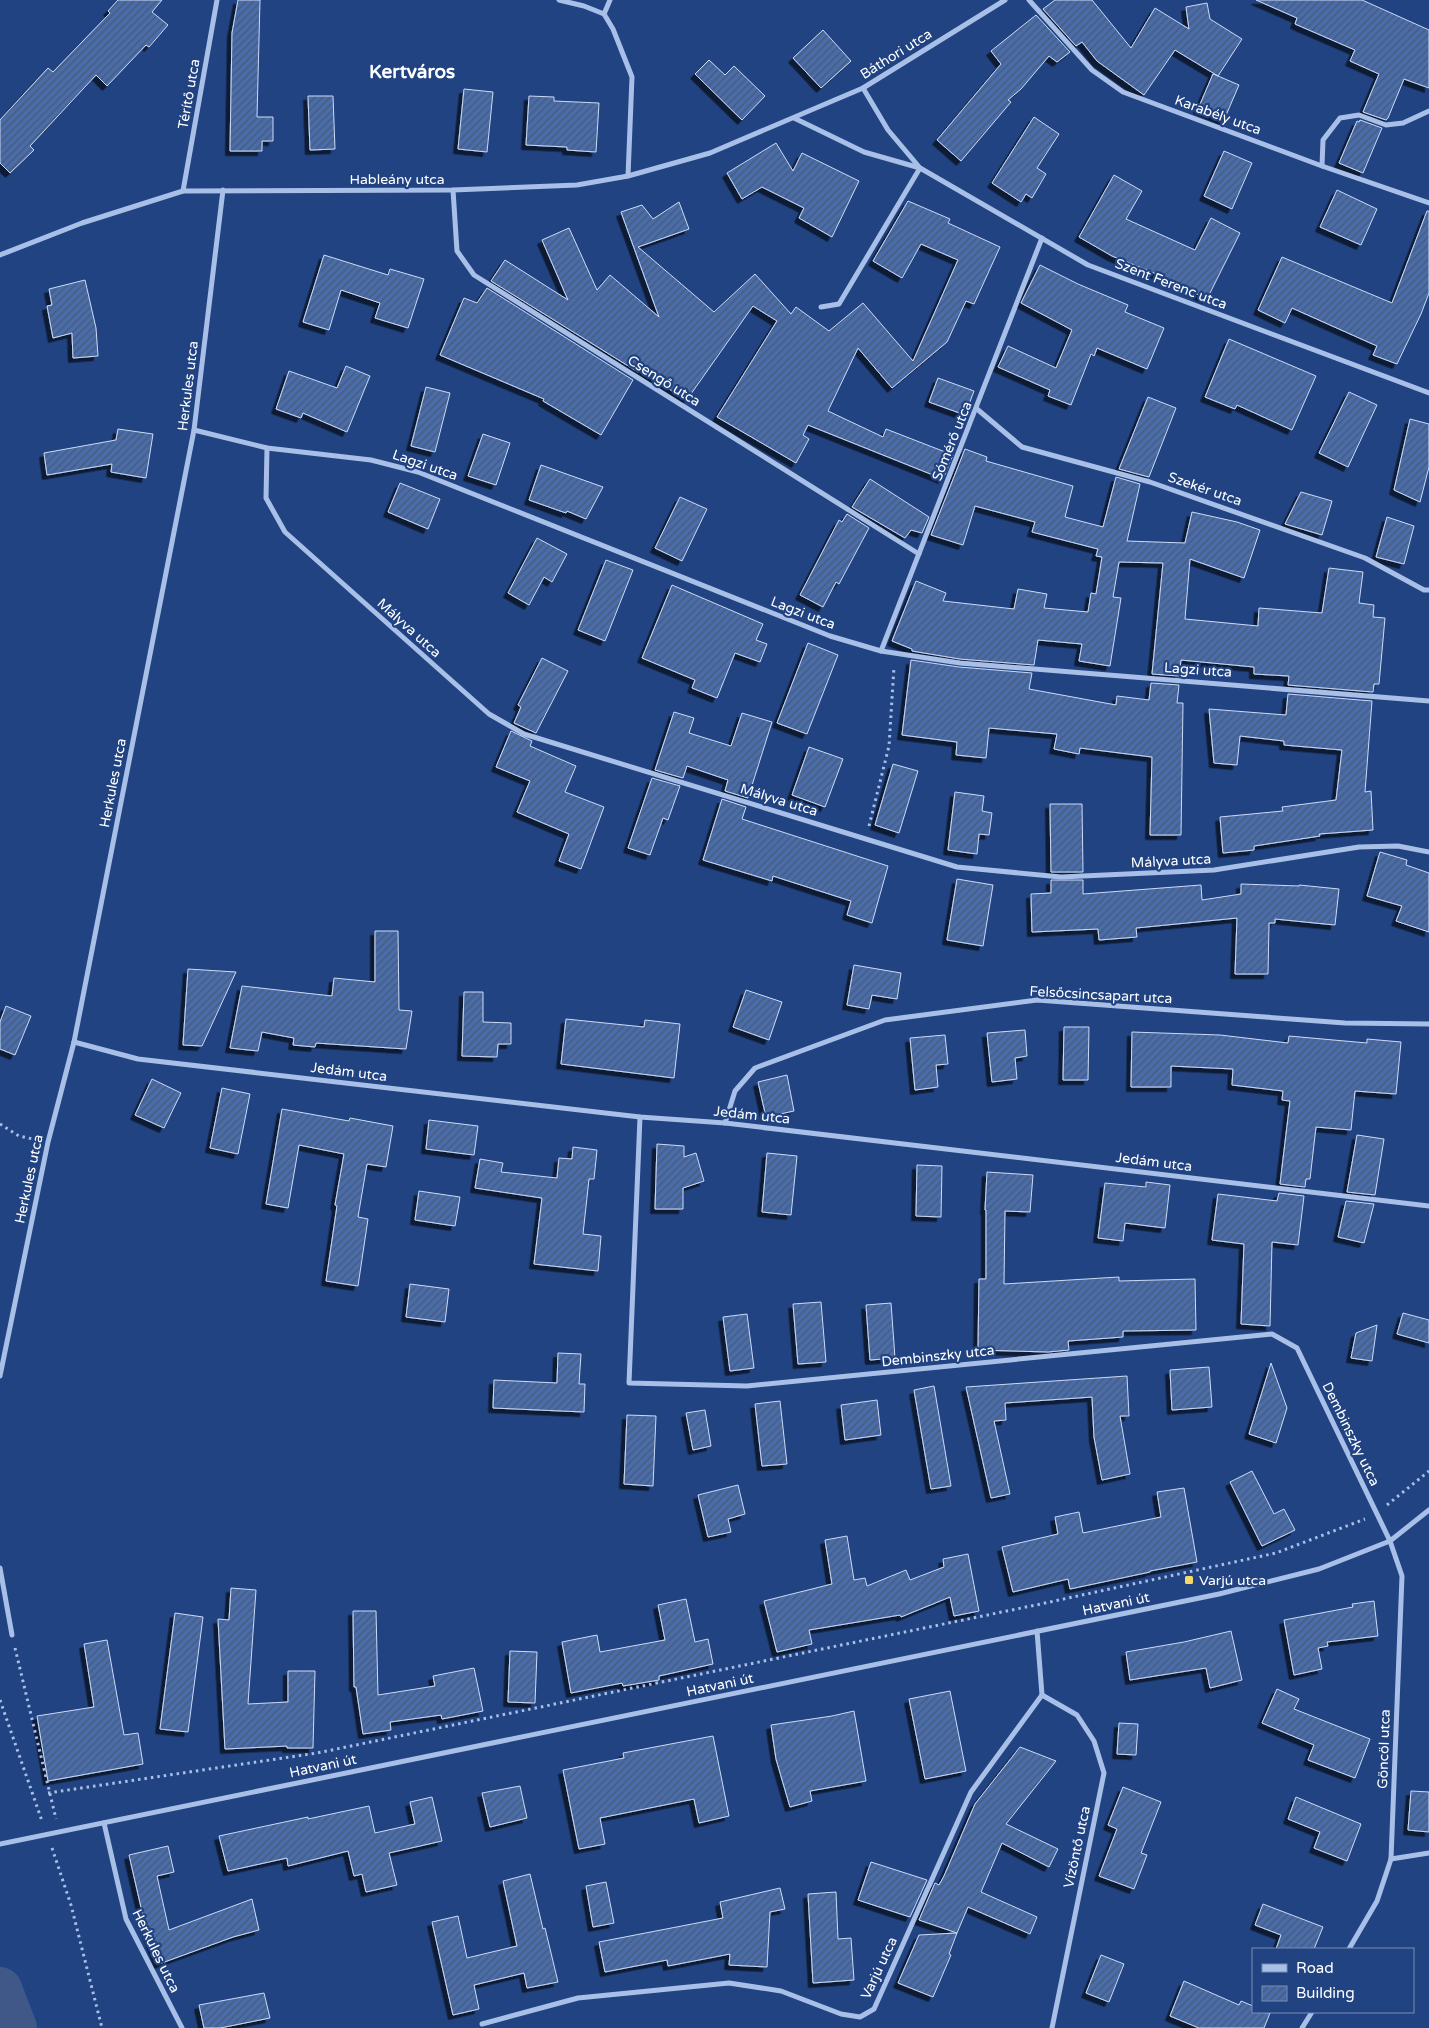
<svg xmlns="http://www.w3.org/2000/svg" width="1429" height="2028" viewBox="0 0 1429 2028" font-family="'Varela Round',sans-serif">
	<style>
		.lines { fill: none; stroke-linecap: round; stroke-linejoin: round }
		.river { stroke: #3f5887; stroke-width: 44 }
		.building { fill: url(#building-hatch); stroke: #ccdbf6; filter: url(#shadow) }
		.path { stroke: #a8bfe8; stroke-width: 3; stroke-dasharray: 2.5 4; stroke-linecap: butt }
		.street { stroke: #a8bfe8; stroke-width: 5 }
		.poi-dot { fill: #f5d969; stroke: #214382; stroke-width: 2 }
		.labels { text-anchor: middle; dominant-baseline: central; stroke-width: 4.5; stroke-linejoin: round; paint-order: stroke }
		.street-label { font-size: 14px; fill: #fff; stroke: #214382 }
		.poi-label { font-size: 14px; fill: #fff; stroke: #214382; text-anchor: start }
		.district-label { font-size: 19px; font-weight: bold; fill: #fff; stroke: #214382 }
	</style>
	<defs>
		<pattern id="building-hatch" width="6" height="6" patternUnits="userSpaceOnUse" patternTransform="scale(1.25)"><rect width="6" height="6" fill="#496cab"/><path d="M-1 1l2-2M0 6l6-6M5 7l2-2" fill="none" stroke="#4b5972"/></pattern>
		<filter id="shadow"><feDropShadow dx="-4.5" dy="4.5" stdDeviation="0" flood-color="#0009"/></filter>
	</defs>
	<rect width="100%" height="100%" fill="#214382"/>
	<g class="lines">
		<polyline class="river" points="0,1989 15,2028"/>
	</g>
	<g class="building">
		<polygon points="118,0 162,0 152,12 168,25 149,47 146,45 107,86 96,75 30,146 34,150 10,173 0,163 0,120 48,68 53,72 110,13 108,11"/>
		<polygon points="238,0 260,0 257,117 273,117 273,141 262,141 262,151 230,151 232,33"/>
		<polygon points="1055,0 1092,0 1131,48 1155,8 1189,29 1186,7 1207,3 1210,19 1242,39 1218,76 1239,85 1224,120 1198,109 1213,74 1218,76 1175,50 1144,95 1097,61 1082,42 1076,46 1043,9"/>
		<polygon points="1256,0 1362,0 1429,30 1429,88 1404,79 1388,118 1386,120 1363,112 1379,74 1350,61 1355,50 1295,24 1297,18"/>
		<polygon points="1036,15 1070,52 1057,62 1049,56 1021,89 1008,100 1011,102 961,161 937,140 1001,64 991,51"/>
		<polygon points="823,30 851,61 821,88 793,58"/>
		<polygon points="709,60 725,75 734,66 765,96 742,120 695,74"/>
		<polygon points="464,89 493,92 487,152 458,149"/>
		<polygon points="308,96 333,96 335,149 310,150"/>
		<polygon points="529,96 554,97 554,101 599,103 596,152 567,150 567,147 526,145"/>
		<polygon points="1034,117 1059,134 1037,168 1046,174 1032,198 1026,194 1021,202 992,183"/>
		<polygon points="1360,120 1382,128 1363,173 1339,163 1357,121 1359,122"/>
		<polygon points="776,143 793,171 802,153 859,181 832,237 799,218 804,208 762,187 742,199 727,173"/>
		<polygon points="1224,151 1252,163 1232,209 1204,196"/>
		<polygon points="1114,175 1142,191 1126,219 1195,250 1211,218 1240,233 1207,299 1159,275 1112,256 1079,237"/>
		<polygon points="1337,190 1377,209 1361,245 1320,227"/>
		<polygon points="908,201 950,219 948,223 1000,247 974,304 966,301 947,342 892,388 858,348 828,411 883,437 886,429 953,455 943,479 808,425 803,435 809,439 796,463 717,417 777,321 753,306 686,401 640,368 638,372 491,281 505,260 568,300 542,240 569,228 597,290 610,275 659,317 621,212 642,205 653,219 679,202 689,229 638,247 714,312 755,274 791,314 796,307 829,331 863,303 913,361 958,260 921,244 902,278 873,261"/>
		<polygon points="1427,211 1429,211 1429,293 1421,314 1397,364 1373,355 1377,346 1292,308 1285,323 1258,310 1282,257 1392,303"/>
		<polygon points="324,255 388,275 390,269 424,279 408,328 375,318 380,303 341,290 329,330 303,322"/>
		<polygon points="1040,265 1078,284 1128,305 1125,312 1164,328 1147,369 1097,348 1094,356 1091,354 1071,405 1048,396 1050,390 998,367 1008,346 1056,368 1072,330 1021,303"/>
		<polygon points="85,280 96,328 98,356 73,358 72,333 53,338 47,306 52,305 49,289"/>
		<polygon points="487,288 633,380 601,435 543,401 544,399 440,355 464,298 477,303"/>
		<polygon points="1229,339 1316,376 1292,430 1237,405 1235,409 1205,397"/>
		<polygon points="346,366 370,376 347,432 303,413 301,418 276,409 289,371 337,388"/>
		<polygon points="938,378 974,391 965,415 929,402"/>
		<polygon points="426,387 450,393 435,452 411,446"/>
		<polygon points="1349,392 1377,405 1348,467 1319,453"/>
		<polygon points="1148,397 1176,408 1149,477 1119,469"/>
		<polygon points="1410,419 1429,424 1429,467 1420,502 1394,490"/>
		<polygon points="118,429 153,434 146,478 111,472 112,464 47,475 44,453 116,440"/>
		<polygon points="483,434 510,443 496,485 468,476"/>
		<polygon points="965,449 987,457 986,461 1073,486 1065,517 1103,527 1116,477 1140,484 1127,541 1185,543 1192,512 1237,522 1260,530 1244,578 1190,559 1185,619 1258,626 1259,608 1322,613 1329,568 1363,572 1359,603 1374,605 1373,617 1385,618 1379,684 1374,684 1373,692 1288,685 1289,676 1254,674 1254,667 1181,660 1179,676 1152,674 1163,563 1119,562 1113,597 1121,598 1110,666 1079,661 1082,644 1038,640 1034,665 960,659 912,651 912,649 892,641 916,581 946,593 943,601 1014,609 1018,589 1047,594 1044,608 1088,612 1091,593 1096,594 1102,557 1096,556 1098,549 1032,532 1035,522 975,506 963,545 931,535"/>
		<polygon points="541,465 603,487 586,519 567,511 566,513 529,500"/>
		<polygon points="870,479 929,517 922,533 911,530 905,538 852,507"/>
		<polygon points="400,483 440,499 428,529 388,512"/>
		<polygon points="1301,492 1332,501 1322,535 1285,524"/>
		<polygon points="680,497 707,509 682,561 655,548"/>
		<polygon points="847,514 869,528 839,584 836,582 823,607 800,595 839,520 842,522"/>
		<polygon points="1387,517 1414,526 1404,564 1376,557"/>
		<polygon points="537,538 567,554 552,582 544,577 529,605 508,593"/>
		<polygon points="606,560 633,570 605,641 578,630"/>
		<polygon points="672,585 763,624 756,640 767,644 760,662 735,653 717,698 692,688 695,680 642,658"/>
		<polygon points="808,643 838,655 807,734 777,723"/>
		<polygon points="542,658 568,671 536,733 514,723 521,707 518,705"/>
		<polygon points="911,660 959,667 1032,673 1029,689 1116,705 1117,696 1149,700 1151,683 1179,685 1177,703 1183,703 1181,835 1150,835 1152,757 1080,748 1079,754 1054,749 1057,734 989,728 986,758 956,755 957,742 902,735"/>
		<polygon points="1288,694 1372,701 1365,792 1371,791 1373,830 1319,834 1320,836 1254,846 1254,850 1223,853 1220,817 1283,811 1282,807 1336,800 1342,750 1284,745 1284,741 1240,736 1237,765 1214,763 1209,709 1286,715"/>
		<polygon points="674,712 694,718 689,733 731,746 742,713 772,722 748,798 725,791 728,780 687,766 683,778 655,770"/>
		<polygon points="511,731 532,741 530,746 576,766 565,792 604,807 581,869 559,861 569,834 517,812 530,781 496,767"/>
		<polygon points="809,747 843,759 825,807 792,795"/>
		<polygon points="893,764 918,771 899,833 875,825"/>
		<polygon points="652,778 680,786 668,820 663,818 650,855 628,848"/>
		<polygon points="955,792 984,796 982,811 992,813 989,835 979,834 977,854 948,850"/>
		<polygon points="722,799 746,807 742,819 888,866 872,923 847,915 851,901 773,876 772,881 703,860"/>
		<polygon points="1050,804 1082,804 1083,872 1051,872"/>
		<polygon points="1380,852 1407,860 1406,865 1429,873 1429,932 1396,921 1402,906 1367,896"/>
		<polygon points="957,879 993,885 983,946 947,940"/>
		<polygon points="1051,880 1083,880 1083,894 1201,885 1202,900 1241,894 1241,884 1299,886 1299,885 1339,889 1335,925 1275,919 1275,923 1269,923 1268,974 1235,974 1237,918 1136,928 1137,937 1099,940 1098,929 1032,932 1031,894 1051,893"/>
		<polygon points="375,931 398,931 399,1010 412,1011 406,1049 316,1043 315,1047 293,1045 294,1038 262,1032 258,1051 230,1048 242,986 332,996 334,978 375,982"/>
		<polygon points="854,965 901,973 897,999 872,995 869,1009 847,1005"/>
		<polygon points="188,969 236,972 202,1046 183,1045"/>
		<polygon points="746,990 782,1002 769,1040 733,1027"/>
		<polygon points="464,992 483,992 483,1022 511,1023 511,1044 498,1044 497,1057 462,1056"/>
		<polygon points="6,1006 31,1016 15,1055 0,1049 0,1022"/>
		<polygon points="566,1019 644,1027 645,1020 680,1024 674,1078 561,1064"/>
		<polygon points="1064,1027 1089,1027 1088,1080 1063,1080"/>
		<polygon points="1025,1030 1027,1056 1015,1058 1017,1079 992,1082 987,1033"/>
		<polygon points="1132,1032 1220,1035 1288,1043 1289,1036 1367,1043 1367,1039 1401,1042 1396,1094 1355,1091 1351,1130 1316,1127 1310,1179 1306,1179 1305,1187 1280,1184 1290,1101 1282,1100 1283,1091 1232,1085 1233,1069 1171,1066 1171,1087 1131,1087"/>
		<polygon points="945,1035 948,1064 936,1065 938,1087 915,1090 910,1038"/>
		<polygon points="787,1075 794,1111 766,1117 758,1082"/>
		<polygon points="152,1079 181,1093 164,1128 135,1115"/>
		<polygon points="222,1088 250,1094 238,1154 210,1148"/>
		<polygon points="282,1109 349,1121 350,1118 393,1126 386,1167 367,1164 358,1217 368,1219 358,1286 326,1281 337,1206 335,1205 344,1154 299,1145 288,1208 266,1204"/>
		<polygon points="429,1120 478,1126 474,1155 426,1149"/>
		<polygon points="1357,1135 1384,1139 1375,1195 1347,1192"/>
		<polygon points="657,1144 684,1146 684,1157 696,1153 704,1181 683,1188 683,1209 655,1209"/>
		<polygon points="573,1147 597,1150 594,1179 589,1179 583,1234 601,1236 598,1271 534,1264 542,1198 475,1188 480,1159 503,1163 501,1172 557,1178 559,1158 572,1159"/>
		<polygon points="767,1153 797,1156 791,1215 762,1212"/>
		<polygon points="917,1165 942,1166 941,1217 916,1216"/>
		<polygon points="987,1172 1033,1175 1030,1212 1005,1211 1004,1284 1119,1277 1119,1281 1195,1279 1196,1330 1123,1331 1123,1337 1068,1341 1069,1350 1048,1352 978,1350 979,1279 986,1279 986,1210 985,1210"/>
		<polygon points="1146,1182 1170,1185 1165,1228 1125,1223 1123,1241 1098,1238 1105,1183 1146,1187"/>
		<polygon points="419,1191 460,1197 455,1226 415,1220"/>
		<polygon points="1279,1193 1304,1196 1298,1245 1272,1242 1270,1326 1241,1324 1244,1244 1212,1240 1218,1194 1277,1201"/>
		<polygon points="1346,1201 1374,1204 1364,1243 1338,1237"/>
		<polygon points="410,1284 449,1289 445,1322 406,1317"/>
		<polygon points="821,1302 826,1362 798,1364 793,1304"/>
		<polygon points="891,1303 895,1358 870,1360 866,1305"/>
		<polygon points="1403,1313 1429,1320 1429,1343 1397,1334"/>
		<polygon points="747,1314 754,1368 730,1371 723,1317"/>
		<polygon points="1377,1325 1372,1361 1351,1358 1356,1333"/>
		<polygon points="558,1353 581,1354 579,1384 585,1384 584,1412 493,1408 494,1380 557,1383"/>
		<polygon points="1271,1363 1287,1408 1276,1443 1249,1434"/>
		<polygon points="1209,1367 1212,1407 1172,1410 1170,1370"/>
		<polygon points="1127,1376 1129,1416 1120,1416 1130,1474 1102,1480 1094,1437 1092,1397 1005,1403 1006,1420 994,1421 1010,1494 991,1498 966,1387"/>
		<polygon points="934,1386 951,1486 931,1489 914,1390"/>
		<polygon points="877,1400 881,1435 845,1440 841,1405"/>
		<polygon points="780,1401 787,1464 762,1466 755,1404"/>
		<polygon points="705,1410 711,1446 693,1450 686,1413"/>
		<polygon points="627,1415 656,1416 653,1486 624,1484"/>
		<polygon points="1252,1471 1274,1514 1284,1509 1295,1530 1262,1546 1230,1482"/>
		<polygon points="738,1485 745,1514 728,1519 731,1532 708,1537 698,1495"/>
		<polygon points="1184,1488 1197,1562 1150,1571 1150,1572 1070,1589 1068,1579 1013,1592 1002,1547 1058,1534 1055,1517 1079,1512 1083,1533 1161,1517 1157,1492"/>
		<polygon points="847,1536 854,1580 865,1578 867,1586 906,1570 910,1580 944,1567 943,1559 968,1554 979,1611 954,1616 950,1597 901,1617 900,1615 809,1630 812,1644 777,1652 764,1601 832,1584 825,1540"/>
		<polygon points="231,1588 256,1590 248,1704 288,1702 288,1671 315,1671 313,1748 287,1748 287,1746 225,1749 218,1619 229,1620"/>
		<polygon points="686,1599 695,1642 708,1639 713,1664 659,1676 659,1680 623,1686 622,1683 571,1693 562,1642 597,1635 600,1652 665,1640 658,1605"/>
		<polygon points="1374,1601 1378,1636 1327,1642 1328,1646 1318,1648 1322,1669 1294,1675 1284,1620 1353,1607 1352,1604"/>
		<polygon points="353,1611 376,1611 378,1695 435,1686 433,1676 474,1668 483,1711 442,1719 441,1715 390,1722 391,1730 363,1734 356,1687 354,1687"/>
		<polygon points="175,1613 203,1617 188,1732 160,1729"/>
		<polygon points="1231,1631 1242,1680 1210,1688 1206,1668 1130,1680 1126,1652 1184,1642"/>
		<polygon points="107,1640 124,1735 138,1733 143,1764 48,1781 37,1716 94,1707 84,1644"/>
		<polygon points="510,1651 537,1652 535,1703 508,1702"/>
		<polygon points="1277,1689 1299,1699 1294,1709 1370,1739 1355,1778 1308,1760 1314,1745 1262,1723"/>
		<polygon points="950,1691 966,1771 925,1779 909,1699"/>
		<polygon points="854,1711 866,1781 810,1791 812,1801 790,1807 776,1759 771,1725 832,1716"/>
		<polygon points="1119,1723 1138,1724 1136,1755 1117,1754"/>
		<polygon points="713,1736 729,1816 699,1823 694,1799 600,1818 605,1844 579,1849 563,1770 624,1758 623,1753"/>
		<polygon points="1020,1747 1056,1761 1006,1824 1058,1849 1049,1867 1002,1843 981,1892 1037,1917 1030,1934 968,1907 957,1933 919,1920 935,1883 939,1885 944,1876 975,1804"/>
		<polygon points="520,1786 527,1818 490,1827 482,1793"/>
		<polygon points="1123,1787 1161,1802 1141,1853 1147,1855 1134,1889 1099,1876 1117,1829 1108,1825"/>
		<polygon points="1411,1791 1429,1792 1429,1832 1408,1830"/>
		<polygon points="432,1797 442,1841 389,1853 397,1885 366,1892 362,1874 354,1876 348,1851 288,1866 287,1858 228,1871 219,1836 308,1817 308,1819 369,1806 375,1833 415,1824 410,1802"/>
		<polygon points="1296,1797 1361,1824 1347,1861 1314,1848 1320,1832 1288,1819"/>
		<polygon points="168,1846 174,1872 157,1876 169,1930 252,1899 259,1930 233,1937 159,1964 146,1929 129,1855"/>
		<polygon points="871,1862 927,1880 910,1917 858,1900"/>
		<polygon points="530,1874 543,1929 545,1928 558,1982 527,1988 524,1973 474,1985 479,2009 453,2015 432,1922 458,1916 467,1958 517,1946 503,1881"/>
		<polygon points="606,1882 614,1923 593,1927 586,1886"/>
		<polygon points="780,1888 785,1909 770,1912 767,1967 729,1965 730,1954 668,1966 667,1960 605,1972 599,1942 723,1918 720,1902"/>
		<polygon points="836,1892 838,1939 851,1938 854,1980 813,1983 808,1894"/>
		<polygon points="1263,1904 1323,1927 1314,1949 1276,1949 1281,1935 1255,1925"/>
		<polygon points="957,1933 949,1954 951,1955 933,1997 898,1983 919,1935"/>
		<polygon points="1101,1955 1124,1964 1109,2002 1086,1993"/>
		<polygon points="1184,1981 1239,2005 1241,2001 1253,2006 1253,2012 1270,2013 1264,2028 1199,2028 1170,2016"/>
		<polygon points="264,1993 270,2018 220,2028 204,2028 199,2005"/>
	</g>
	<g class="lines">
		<g class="path">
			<polyline points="869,826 889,746 894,667"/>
			<polyline points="0,1124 19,1136 33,1139"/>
			<polyline points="1387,1505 1429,1471"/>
			<polyline points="15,1648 56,1819"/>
			<polyline points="0,1700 42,1821"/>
			<polyline points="48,1793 317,1753 1036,1605 1276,1553 1365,1519"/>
			<polyline points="52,1848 71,1905 102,2028"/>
		</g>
		<g class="street">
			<polyline points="559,0 584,6 604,14 613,29 632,77 628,176"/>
			<polyline points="1029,0 1092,70 1123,92 1322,166 1429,203"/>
			<polyline points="604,14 610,0"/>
			<polyline points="863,88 888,130 920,168 1088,265 1429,393"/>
			<polyline points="794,118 864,152 920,168 839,304 821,307"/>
			<polyline points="1322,166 1323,140 1340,118 1359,115 1386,125 1403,123 1429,111"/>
			<polyline points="453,190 457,251 474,275 919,554"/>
			<polyline points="183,191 217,0"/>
			<polyline points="0,255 82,223 183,191 453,190 577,185 628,176 710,153 863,88 1005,0"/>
			<polyline points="977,409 1022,447 1150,482 1365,558 1424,590 1429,590"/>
			<polyline points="194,430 267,448 371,460 418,472 830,636 881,651 960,663 1429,701"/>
			<polyline points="267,448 266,498 285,532 489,714 524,734 957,867 1061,877 1214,870 1359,847 1398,846 1429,852"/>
			<polyline points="881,651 1042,238"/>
			<polyline points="74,1042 138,1059 640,1117 725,1123 1429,1206"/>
			<polyline points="640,1117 629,1383 747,1386 1272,1334 1297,1348 1390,1541 1402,1576 1391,1859 1377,1901 1349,1949"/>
			<polyline points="725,1123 735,1091 755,1068 885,1020 1037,1000 1345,1023 1429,1024"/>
			<polyline points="0,1376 48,1142 74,1042 194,430 223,190"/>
			<polyline points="0,1568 12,1635"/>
			<polyline points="1042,1695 1077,1715 1094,1741 1104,1773 1052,2028"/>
			<polyline points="104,1823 126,1919 182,2028"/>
			<polyline points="0,1844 1219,1594 1319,1569 1390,1541 1429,1510"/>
			<polyline points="1391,1859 1429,1853"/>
			<polyline points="482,2024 578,1998 729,1983 781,1991 841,2014 860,2017 874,2009 971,1792 1042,1695 1037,1631"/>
			<polyline points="1302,2028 1312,2012"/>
		</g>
	</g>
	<rect class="poi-dot" x="1184" y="1575" width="10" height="10" rx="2.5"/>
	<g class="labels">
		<g class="street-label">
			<text transform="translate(896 54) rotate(-32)">Báthori utca</text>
			<text transform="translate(189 94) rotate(-80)">Térítő utca</text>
			<text transform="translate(1218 115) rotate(20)">Karabély utca</text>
			<text x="397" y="179">Hableány utca</text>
			<text transform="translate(1171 284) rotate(21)">Szent Ferenc utca</text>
			<text transform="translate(664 381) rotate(32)">Csengő utca</text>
			<text transform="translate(188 386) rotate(-83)">Herkules utca</text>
			<text transform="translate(952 441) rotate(-68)">Sómérő utca</text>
			<text transform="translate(425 465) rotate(19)">Lagzi utca</text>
			<text transform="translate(1205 489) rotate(19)">Szekér utca</text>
			<text transform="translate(803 613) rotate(21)">Lagzi utca</text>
			<text transform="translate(409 628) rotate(42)">Mályva utca</text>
			<text transform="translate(1198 670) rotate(4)">Lagzi utca</text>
			<text transform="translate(113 783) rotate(-79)">Herkules utca</text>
			<text transform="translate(779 800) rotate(17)">Mályva utca</text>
			<text transform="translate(1171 861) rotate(-3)">Mályva utca</text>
			<text transform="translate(1101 995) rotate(3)">Felsőcsincsapart utca</text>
			<text transform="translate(349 1072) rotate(7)">Jedám utca</text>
			<text transform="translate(752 1115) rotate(6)">Jedám utca</text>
			<text transform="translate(1154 1162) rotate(7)">Jedám utca</text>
			<text transform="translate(29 1179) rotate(-78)">Herkules utca</text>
			<text transform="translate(938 1356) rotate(-6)">Dembinszky utca</text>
			<text transform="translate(1351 1434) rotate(64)">Dembinszky utca</text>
			<text transform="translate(1116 1604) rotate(-12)">Hatvani út</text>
			<text transform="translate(720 1685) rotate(-12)">Hatvani út</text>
			<text transform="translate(1384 1749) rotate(-88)">Göncöl utca</text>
			<text transform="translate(323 1766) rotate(-12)">Hatvani út</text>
			<text transform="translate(1077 1847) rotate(-78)">Vízöntő utca</text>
			<text transform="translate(156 1951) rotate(64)">Herkules utca</text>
			<text transform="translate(879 1968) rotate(-65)">Varjú utca</text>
		</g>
		<g class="poi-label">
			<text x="1199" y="1580">Varjú utca</text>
		</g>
		<g class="district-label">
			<text x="412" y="72">Kertváros</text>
		</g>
	</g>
	<rect x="1252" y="1948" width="162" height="65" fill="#214382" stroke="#7a8eb4"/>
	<rect x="1262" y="1964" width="25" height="8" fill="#a8bfe8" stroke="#7a8eb4"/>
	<text x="1296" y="1973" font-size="15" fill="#ffffff">Road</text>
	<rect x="1262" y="1986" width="25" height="15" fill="url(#building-hatch)" stroke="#7a8eb4"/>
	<text x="1296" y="1998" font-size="15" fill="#ffffff">Building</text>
</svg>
